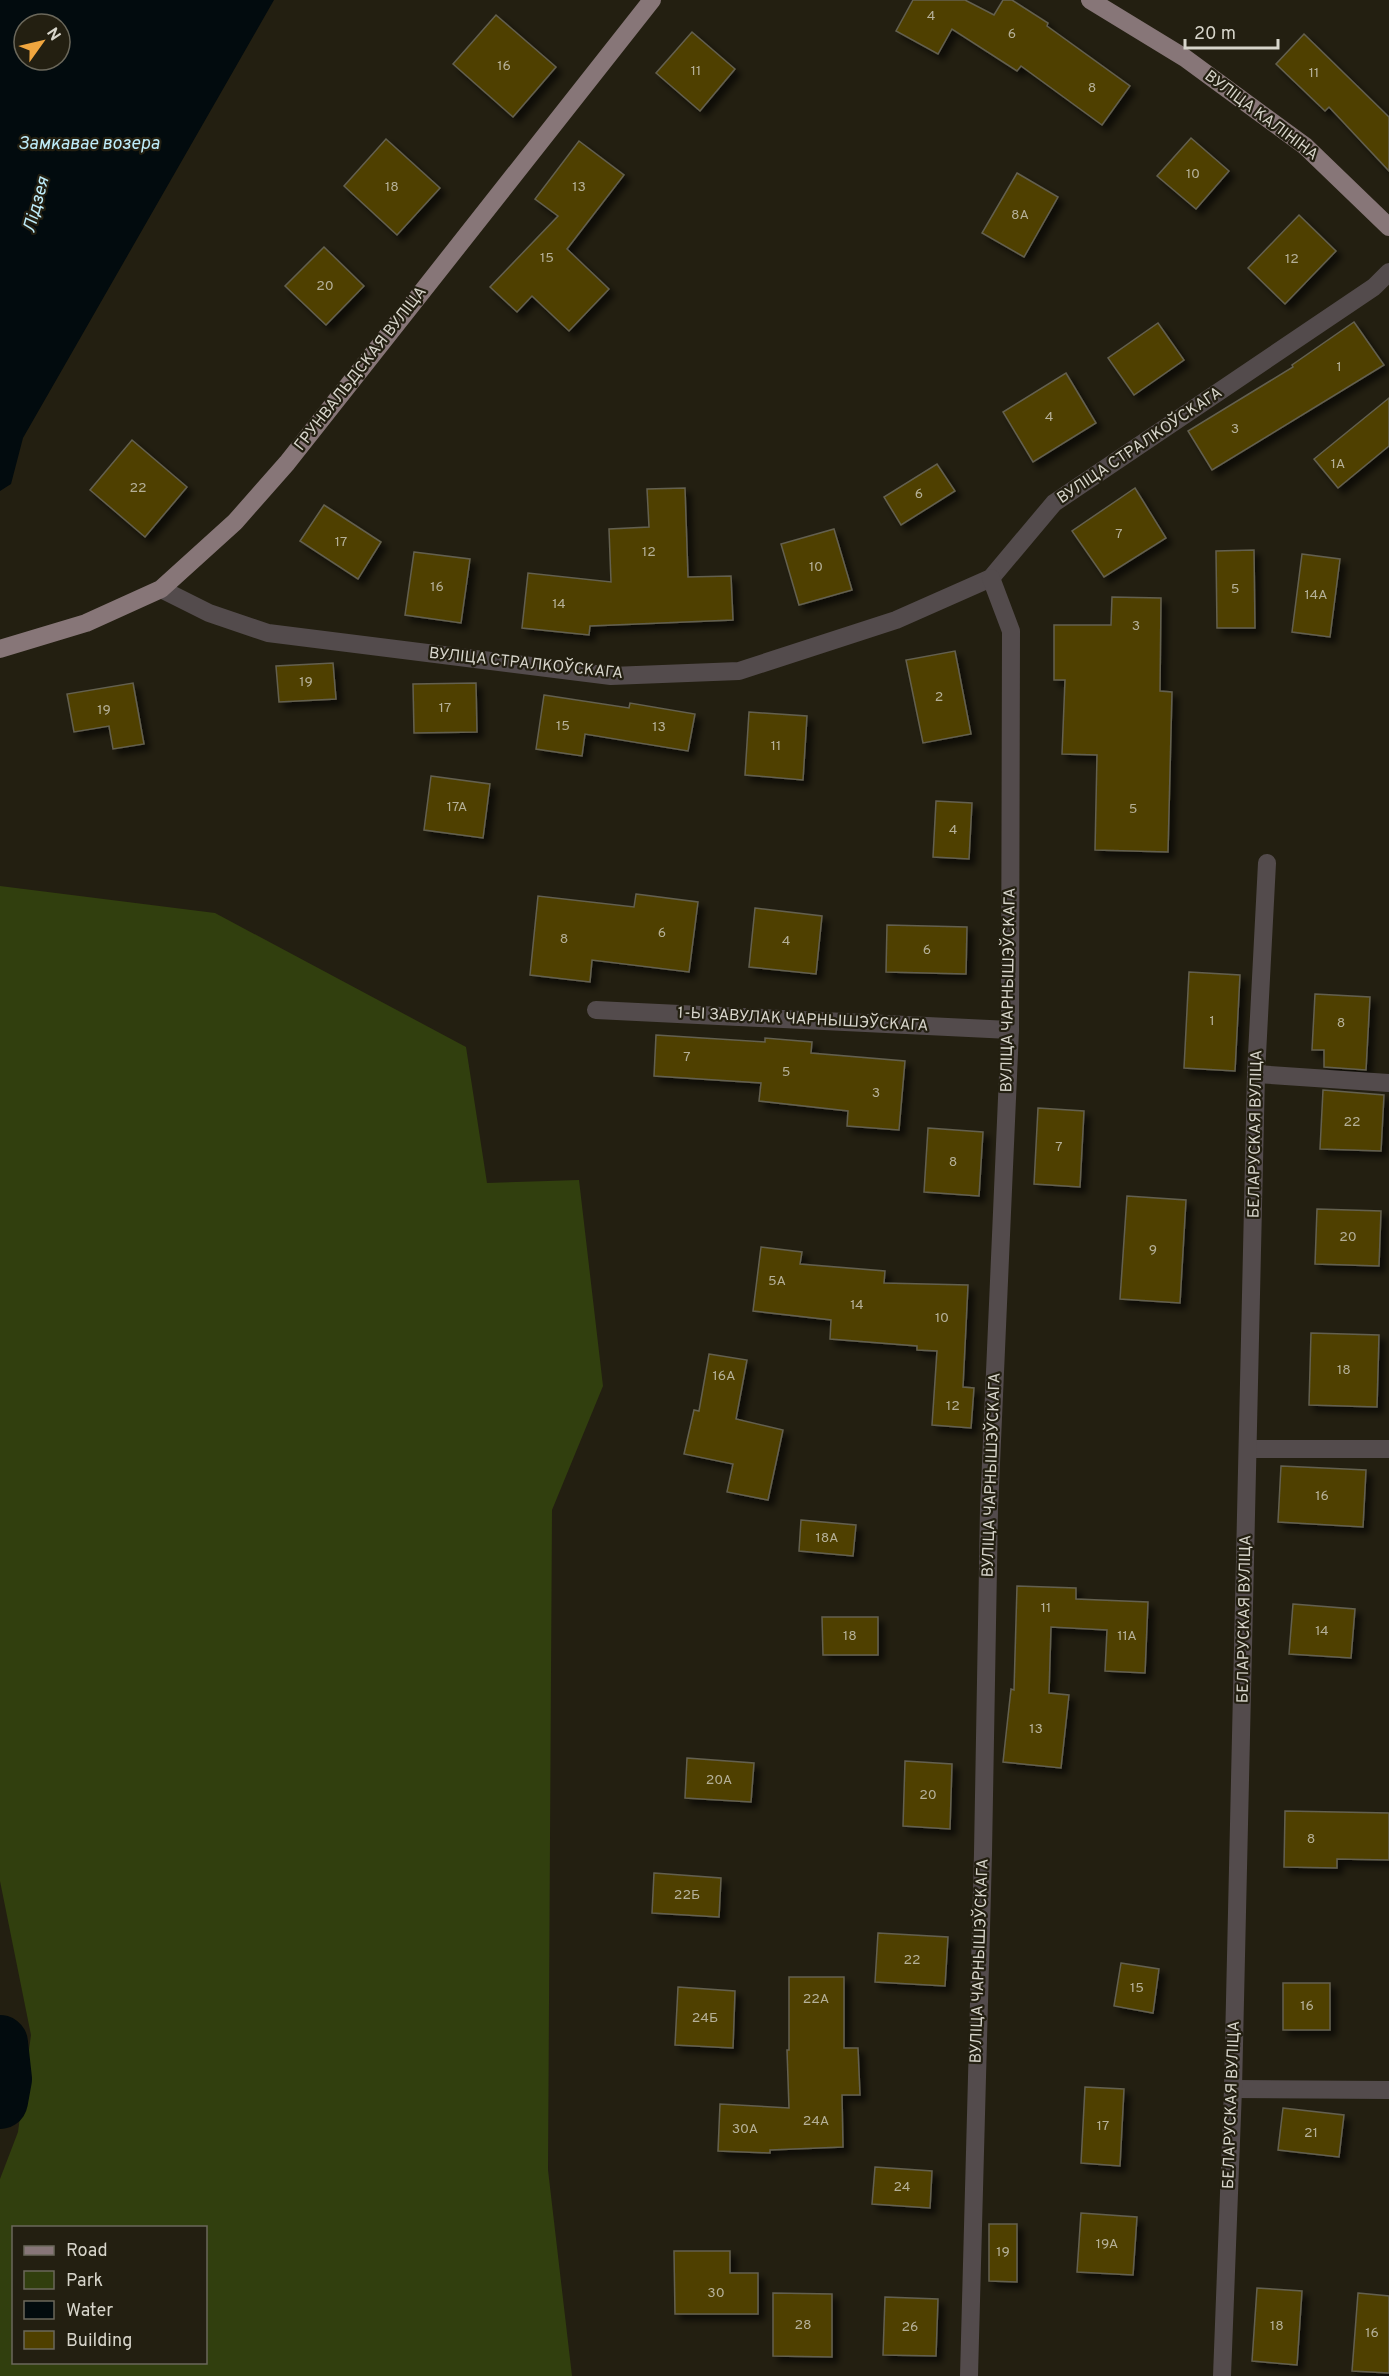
<svg xmlns="http://www.w3.org/2000/svg" width="1389" height="2376" viewBox="0 0 1389 2376" font-family="Overpass,sans-serif">
	<style>
		.green { fill: #313f0e; fill-rule: evenodd }
		.water { fill: #020b0e; fill-rule: evenodd }
		.lines { fill: none; stroke-linecap: round; stroke-linejoin: round }
		.river { stroke: #020b0e; stroke-width: 56 }
		.building { fill: #4f4000; stroke: #64604f; stroke-width: 1.5; filter: url(#shadow) }
		.minor { stroke: #534b4c; stroke-width: 18 }
		.major { stroke: #877678; stroke-width: 18 }
		.labels { text-anchor: middle; dominant-baseline: central; stroke-width: 4.5; stroke-linejoin: round; paint-order: stroke }
		.number-label { font-size: 14px; fill: #b5b098 }
		.street-label { font-size: 16px; fill: #d7d5cb; stroke: #231f11 }
		.water-label { font-size: 18px; font-style: italic; fill: #beecf9; stroke: #231f11 }
	</style>
	<defs>
		<filter id="shadow"><feDropShadow dx="5.5" dy="5.5" stdDeviation="3" flood-color="#0009"/></filter>
	</defs>
	<rect width="100%" height="100%" fill="#231f11"/>
	<path class="green" d="M0,886L215,913L466,1047L487,1183L579,1180L603,1386L552,1510L548,2170L572,2376H0V2179L18,2132L31,2035L0,1881ZM14,2228H206V2362H14Z"/>
	<path class="water" d="M0,0H274L23,438L11,484L0,491ZM24,24H60V60H24Z"/>
	<g class="lines">
		<polyline class="river" points="0,2043 4,2079 0,2101"/>
	</g>
	<g class="building">
		<polygon points="913,0 965,0 994,15 1003,0 1012,0 1048,23 1047,26 1130,86 1102,125 1021,66 1017,71 952,29 938,54 896,31"/>
		<polygon points="496,15 556,67 513,117 453,64"/>
		<polygon points="692,32 735,69 700,111 656,73"/>
		<polygon points="1304,34 1389,117 1389,171 1329,107 1325,111 1276,64"/>
		<polygon points="1191,138 1229,171 1196,209 1157,176"/>
		<polygon points="386,139 440,188 397,235 344,186"/>
		<polygon points="579,141 624,175 567,249 609,289 569,331 532,296 517,312 490,287 558,216 535,199"/>
		<polygon points="1017,173 1058,197 1024,257 982,233"/>
		<polygon points="1299,215 1336,251 1285,304 1248,268"/>
		<polygon points="324,247 364,286 326,325 285,286"/>
		<polygon points="1354,322 1384,365 1212,470 1188,431 1293,367 1292,365"/>
		<polygon points="1158,323 1184,360 1134,395 1108,358"/>
		<polygon points="1066,373 1096,423 1033,462 1003,412"/>
		<polygon points="1389,398 1389,446 1338,488 1314,459"/>
		<polygon points="132,440 187,487 145,537 90,490"/>
		<polygon points="937,464 955,491 901,525 884,497"/>
		<polygon points="685,488 688,577 731,576 733,620 590,626 589,635 522,628 528,573 611,582 609,529 649,527 647,489"/>
		<polygon points="1135,488 1166,538 1104,577 1072,531"/>
		<polygon points="324,505 381,542 358,579 300,541"/>
		<polygon points="834,529 852,590 799,605 781,544"/>
		<polygon points="1254,550 1255,628 1217,628 1216,551"/>
		<polygon points="414,552 470,559 461,623 405,615"/>
		<polygon points="1302,554 1340,559 1330,637 1292,632"/>
		<polygon points="1112,597 1161,598 1160,691 1172,692 1168,852 1095,850 1097,755 1062,754 1065,680 1054,680 1054,625 1111,625"/>
		<polygon points="955,651 971,734 923,743 906,660"/>
		<polygon points="333,663 336,699 279,702 276,666"/>
		<polygon points="133,683 144,744 113,749 109,726 74,732 67,694"/>
		<polygon points="476,683 477,732 414,733 413,684"/>
		<polygon points="544,695 629,708 630,703 695,714 688,751 585,734 582,756 536,749"/>
		<polygon points="749,712 807,716 803,780 745,775"/>
		<polygon points="431,776 490,784 483,838 424,830"/>
		<polygon points="936,801 972,803 969,859 933,857"/>
		<polygon points="636,894 698,902 689,972 592,960 590,982 530,975 538,896 634,907"/>
		<polygon points="755,908 822,916 816,974 749,967"/>
		<polygon points="887,925 967,927 966,974 886,972"/>
		<polygon points="1189,972 1240,975 1235,1071 1184,1068"/>
		<polygon points="1315,994 1370,997 1366,1070 1324,1067 1324,1050 1312,1050"/>
		<polygon points="656,1035 765,1042 765,1038 812,1042 811,1053 905,1061 899,1130 847,1126 848,1111 759,1101 761,1083 654,1076"/>
		<polygon points="1323,1090 1384,1095 1381,1151 1320,1149"/>
		<polygon points="1038,1108 1084,1111 1080,1187 1034,1184"/>
		<polygon points="928,1128 983,1132 979,1196 924,1192"/>
		<polygon points="1127,1196 1186,1200 1180,1303 1120,1299"/>
		<polygon points="1317,1209 1381,1211 1379,1266 1315,1264"/>
		<polygon points="761,1247 802,1252 800,1264 885,1271 884,1283 968,1285 963,1387 974,1388 971,1428 932,1425 937,1351 917,1350 917,1346 830,1339 831,1320 753,1311"/>
		<polygon points="1311,1333 1379,1335 1377,1407 1309,1405"/>
		<polygon points="709,1354 747,1360 736,1419 783,1430 768,1500 727,1492 733,1464 684,1454 694,1410 699,1411"/>
		<polygon points="1281,1466 1366,1470 1363,1527 1278,1522"/>
		<polygon points="801,1520 856,1525 853,1556 799,1551"/>
		<polygon points="1017,1586 1076,1588 1076,1599 1148,1602 1145,1673 1105,1671 1107,1630 1051,1627 1049,1693 1069,1695 1061,1768 1003,1762 1011,1689 1014,1690"/>
		<polygon points="1293,1604 1355,1609 1351,1658 1289,1654"/>
		<polygon points="822,1617 878,1617 878,1655 823,1655"/>
		<polygon points="687,1758 754,1763 751,1802 685,1798"/>
		<polygon points="905,1761 952,1764 950,1829 903,1826"/>
		<polygon points="1285,1811 1389,1813 1389,1860 1337,1859 1337,1868 1284,1867"/>
		<polygon points="654,1873 721,1878 719,1917 652,1913"/>
		<polygon points="878,1933 948,1937 945,1986 875,1982"/>
		<polygon points="1121,1963 1159,1969 1153,2013 1114,2006"/>
		<polygon points="789,1977 844,1977 844,2048 858,2048 860,2095 842,2095 843,2147 770,2150 770,2153 718,2151 720,2104 789,2108 787,2050 789,2050"/>
		<rect x="1283" y="1983" width="47" height="47"/>
		<polygon points="678,1987 735,1991 733,2048 675,2045"/>
		<polygon points="1085,2087 1124,2089 1120,2166 1081,2163"/>
		<polygon points="1283,2108 1344,2115 1339,2157 1278,2150"/>
		<polygon points="875,2167 932,2171 930,2208 872,2204"/>
		<polygon points="1081,2213 1137,2217 1133,2275 1077,2272"/>
		<polygon points="989,2224 1017,2224 1017,2282 989,2281"/>
		<polygon points="674,2251 730,2251 730,2273 758,2273 758,2314 675,2314"/>
		<polygon points="1257,2288 1302,2291 1297,2365 1252,2361"/>
		<polygon points="773,2293 832,2294 832,2357 773,2356"/>
		<polygon points="1358,2293 1389,2296 1389,2373 1352,2371"/>
		<polygon points="885,2297 938,2299 936,2356 883,2355"/>
	</g>
	<g class="lines">
		<g class="minor">
			<polyline points="161,589 209,613 268,633 611,676 739,671 896,620 991,578 1054,503 1374,287 1389,272"/>
			<polyline points="596,1010 1010,1030"/>
			<polyline points="1256,1074 1389,1083"/>
			<polyline points="1249,1449 1389,1449"/>
			<polyline points="1233,2089 1389,2090"/>
			<polyline points="969,2376 983,1853 989,1509 1010,1030 1011,631 991,578"/>
			<polyline points="1222,2376 1233,2089 1256,1074 1267,863"/>
		</g>
		<g class="major">
			<polyline points="1090,0 1185,58 1305,146 1389,227"/>
			<polyline points="0,649 86,623 161,589 235,522 287,463 652,0"/>
		</g>
	</g>
	<g class="labels">
		<g class="number-label">
			<text x="931" y="16">4</text>
			<text x="1012" y="34">6</text>
			<text x="504" y="66">16</text>
			<text x="696" y="71">11</text>
			<text x="1314" y="73">11</text>
			<text x="1092" y="88">8</text>
			<text x="1193" y="174">10</text>
			<text x="392" y="187">18</text>
			<text x="579" y="187">13</text>
			<text x="1020" y="215">8А</text>
			<text x="547" y="258">15</text>
			<text x="1292" y="259">12</text>
			<text x="325" y="286">20</text>
			<text x="1339" y="367">1</text>
			<text x="1049" y="417">4</text>
			<text x="1235" y="429">3</text>
			<text x="1338" y="464">1А</text>
			<text x="138" y="488">22</text>
			<text x="919" y="494">6</text>
			<text x="1119" y="534">7</text>
			<text x="341" y="542">17</text>
			<text x="649" y="552">12</text>
			<text x="816" y="567">10</text>
			<text x="437" y="587">16</text>
			<text x="1235" y="589">5</text>
			<text x="1316" y="595">14А</text>
			<text x="559" y="604">14</text>
			<text x="1136" y="626">3</text>
			<text x="306" y="682">19</text>
			<text x="939" y="697">2</text>
			<text x="445" y="708">17</text>
			<text x="104" y="710">19</text>
			<text x="563" y="726">15</text>
			<text x="659" y="727">13</text>
			<text x="776" y="746">11</text>
			<text x="457" y="807">17А</text>
			<text x="1133" y="809">5</text>
			<text x="953" y="830">4</text>
			<text x="662" y="933">6</text>
			<text x="564" y="939">8</text>
			<text x="786" y="941">4</text>
			<text x="927" y="950">6</text>
			<text x="1212" y="1021">1</text>
			<text x="1341" y="1023">8</text>
			<text x="687" y="1057">7</text>
			<text x="786" y="1072">5</text>
			<text x="876" y="1093">3</text>
			<text x="1352" y="1122">22</text>
			<text x="1059" y="1147">7</text>
			<text x="953" y="1162">8</text>
			<text x="1348" y="1237">20</text>
			<text x="1153" y="1250">9</text>
			<text x="777" y="1281">5А</text>
			<text x="857" y="1305">14</text>
			<text x="942" y="1318">10</text>
			<text x="1344" y="1370">18</text>
			<text x="724" y="1376">16А</text>
			<text x="953" y="1406">12</text>
			<text x="1322" y="1496">16</text>
			<text x="827" y="1538">18А</text>
			<text x="1046" y="1608">11</text>
			<text x="1322" y="1631">14</text>
			<text x="850" y="1636">18</text>
			<text x="1127" y="1636">11А</text>
			<text x="1036" y="1729">13</text>
			<text x="719" y="1780">20А</text>
			<text x="928" y="1795">20</text>
			<text x="1311" y="1839">8</text>
			<text x="687" y="1895">22Б</text>
			<text x="912" y="1960">22</text>
			<text x="1137" y="1988">15</text>
			<text x="816" y="1999">22А</text>
			<text x="1307" y="2006">16</text>
			<text x="705" y="2018">24Б</text>
			<text x="816" y="2121">24А</text>
			<text x="1103" y="2126">17</text>
			<text x="745" y="2129">30А</text>
			<text x="1311" y="2133">21</text>
			<text x="902" y="2187">24</text>
			<text x="1107" y="2244">19А</text>
			<text x="1003" y="2252">19</text>
			<text x="716" y="2293">30</text>
			<text x="803" y="2325">28</text>
			<text x="1277" y="2326">18</text>
			<text x="910" y="2327">26</text>
			<text x="1372" y="2333">16</text>
		</g>
		<g class="street-label">
			<text transform="translate(1261 116) rotate(37)">ВУЛІЦА КАЛІНІНА</text>
			<text transform="translate(361 369) rotate(-52)">ГРУНВАЛЬДСКАЯ ВУЛІЦА</text>
			<text transform="translate(1140 446) rotate(-34)">ВУЛІЦА СТРАЛКОЎСКАГА</text>
			<text transform="translate(526 664) rotate(6)">ВУЛІЦА СТРАЛКОЎСКАГА</text>
			<text transform="translate(1009 990) rotate(-89)">ВУЛІЦА ЧАРНЫШЭЎСКАГА</text>
			<text transform="translate(803 1020) rotate(3)">1-Ы ЗАВУЛАК ЧАРНЫШЭЎСКАГА</text>
			<text transform="translate(1256 1134) rotate(-89)">БЕЛАРУСКАЯ ВУЛІЦА</text>
			<text transform="translate(992 1475) rotate(-88)">ВУЛІЦА ЧАРНЫШЭЎСКАГА</text>
			<text transform="translate(1245 1619) rotate(-89)">БЕЛАРУСКАЯ ВУЛІЦА</text>
			<text transform="translate(980 1961) rotate(-88)">ВУЛІЦА ЧАРНЫШЭЎСКАГА</text>
			<text transform="translate(1232 2105) rotate(-88)">БЕЛАРУСКАЯ ВУЛІЦА</text>
		</g>
		<g class="water-label">
			<text x="89" y="144">Замкавае возера</text>
			<text transform="translate(37 205) rotate(-75)">Лідзея</text>
		</g>
	</g>
	<rect x="12" y="2226" width="195" height="138" fill="#231f11" stroke="#6b685b" stroke-width="1.5"/>
	<rect x="24" y="2246" width="30" height="9" fill="#877678" stroke="#6b685b" stroke-width="1.5"/>
	<text x="66" y="2256" font-size="18" fill="#d7d5cb">Road</text>
	<rect x="24" y="2271" width="30" height="18" fill="#313f0e" stroke="#6b685b" stroke-width="1.5"/>
	<text x="66" y="2286" font-size="18" fill="#d7d5cb">Park</text>
	<rect x="24" y="2301" width="30" height="18" fill="#020b0e" stroke="#6b685b" stroke-width="1.5"/>
	<text x="66" y="2316" font-size="18" fill="#d7d5cb">Water</text>
	<rect x="24" y="2331" width="30" height="18" fill="#4f4000" stroke="#6b685b" stroke-width="1.5"/>
	<text x="66" y="2346" font-size="18" fill="#d7d5cb">Building</text>
	<g transform="translate(42 42) rotate(56)"><circle r="28" fill="#231f11" stroke="#6b685b" stroke-width="1.5"/>
	<path d="M0-4.5L10 22L0 15L-10 22Z" fill="#f0a63f"/>
	<text y="-9" font-size="16" font-weight="bold" text-anchor="middle" fill="#d7d5cb">N</text>
	</g>
	<path d="M1185 39v9h93v-9" fill="none" stroke="#d7d5cb" stroke-width="3"/>
	<text x="1194" y="39" font-size="18" fill="#d7d5cb" stroke="#231f11" stroke-width="4.5" paint-order="stroke">20 m</text>
</svg>
